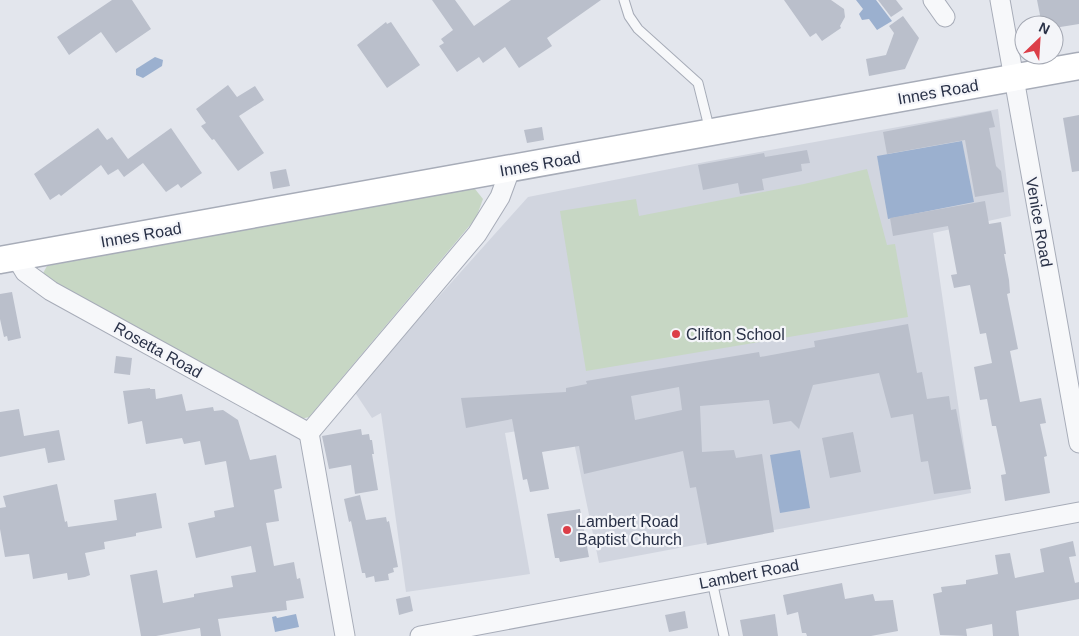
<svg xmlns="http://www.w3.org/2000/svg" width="1079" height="636" viewBox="0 0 1079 636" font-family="Arial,sans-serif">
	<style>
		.built { fill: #d1d5df }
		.green { fill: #c7d7c4 }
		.water { fill: #9bb0cf }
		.building { fill: #babfcb; fill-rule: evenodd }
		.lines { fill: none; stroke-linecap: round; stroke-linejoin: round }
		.lane-casing { stroke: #a7acb8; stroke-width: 11 }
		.street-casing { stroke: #a7acb8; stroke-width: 21 }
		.secondary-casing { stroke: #a7acb8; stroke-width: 29 }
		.lane { stroke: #f7f8fa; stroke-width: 9 }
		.street { stroke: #f7f8fa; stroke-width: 19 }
		.secondary { stroke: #fff; stroke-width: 26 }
		.poi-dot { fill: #dc3e48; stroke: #f4f5f9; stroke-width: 2 }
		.labels { text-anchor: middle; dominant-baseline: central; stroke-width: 4.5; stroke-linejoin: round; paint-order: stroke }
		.street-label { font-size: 16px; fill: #293147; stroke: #f4f5f9 }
		.poi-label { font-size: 16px; fill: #293147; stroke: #f4f5f9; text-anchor: start }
	</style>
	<rect width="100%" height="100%" fill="#e3e6ed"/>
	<polygon class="built" points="998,109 1011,216 933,233 971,493 599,563 570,423 505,433 530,574 406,592 381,413 372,418 354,391 528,197 710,161"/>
	<g class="green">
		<polygon points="867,169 887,245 895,244 908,317 586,371 560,211 636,199 639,216 804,184"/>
		<polygon points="469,188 475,189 483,199 476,218 309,417 301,419 45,280 42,275 47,266"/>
	</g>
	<g class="water">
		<polygon points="856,0 876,0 892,21 877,30 869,19 862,20 859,14 863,9"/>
		<polygon points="155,57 163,60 162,66 143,78 136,75 136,69"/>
		<polygon points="962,141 974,202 888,219 877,156"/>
		<polygon points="800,450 810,508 780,513 770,455"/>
		<polygon points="296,614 299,627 275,632 272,617 276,616 277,618"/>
	</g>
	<g class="building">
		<polygon points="112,0 132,0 151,29 116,53 101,32 69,55 57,37"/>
		<polygon points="432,0 455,0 474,26 511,0 601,0 547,38 552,46 519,68 505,47 483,63 479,57 457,72 439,46 444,43 441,39 453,30"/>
		<polygon points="784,0 831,0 844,9 845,17 840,26 841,28 822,41 816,33 810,37"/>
		<polygon points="878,0 896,0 903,9 891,17"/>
		<polygon points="1037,0 1079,0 1079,24 1054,28 1054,25 1042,25"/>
		<polygon points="903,16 919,38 905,69 869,76 866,59 886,55 894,33 889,26"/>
		<polygon points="386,22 387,24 391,22 420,65 387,88 357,45"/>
		<polygon points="228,85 237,97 255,86 264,100 239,116 264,153 238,171 214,139 212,140 201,126 206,123 196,109"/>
		<polygon points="991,111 995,127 989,128 996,166 1001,171 1004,192 975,197 965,140 887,154 883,132"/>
		<polygon points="1079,115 1079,171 1072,172 1063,118"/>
		<polygon points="542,127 544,140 527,143 524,130"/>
		<polygon points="98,128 107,140 112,137 128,159 171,128 202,173 181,188 178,184 166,192 143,163 124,177 118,169 108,175 101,165 61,196 59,194 50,200 34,174"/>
		<polygon points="807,150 810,163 801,164 802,171 762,179 764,190 740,194 738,183 703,190 698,165 764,153 765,157"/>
		<polygon points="286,169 290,186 273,189 270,172"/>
		<polygon points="985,201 989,224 1001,222 1006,254 1004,254 1009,280 1010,293 1007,294 1018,349 1010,351 1020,402 1041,398 1046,423 1040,424 1047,456 1044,457 1050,493 1005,501 1001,475 1006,474 996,426 992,426 987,399 980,400 974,367 992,363 986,333 980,334 970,285 954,288 951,275 957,274 948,226 893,236 890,218"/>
		<polygon points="12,292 21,338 8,341 7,336 4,337 0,319 0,294"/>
		<path d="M908,324L917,373L922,372L927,399L949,396L951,410L956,409L971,489L934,494L928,461L921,462L913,414L891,418L879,373L813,385L799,429L791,421L773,424L769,400L700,406L702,452L734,450L736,458L762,454L774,532L707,545L696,487L690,488L683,451L584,474L579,446L542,452L549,489L530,492L527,479L523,480L512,419L466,428L461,398L566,392V388L587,384L586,381L759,352L760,357L815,347L814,341ZM679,387L682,410L635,420L631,396Z"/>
		<polygon points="116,356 132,358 130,375 114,373"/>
		<polygon points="150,388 150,389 155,389 156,399 182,394 186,411 213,407 214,411 223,410 238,420 250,460 276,455 282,488 274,490 279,521 266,523 274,566 294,562 297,579 300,578 304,598 286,601 287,610 218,619 221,636 201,636 200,628 156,636 141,636 130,575 157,570 163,603 194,597 194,594 233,587 231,576 256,572 251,546 196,558 188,523 215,517 214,511 234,507 226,461 205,465 200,441 184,444 182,438 146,444 142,421 128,424 123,391"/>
		<polygon points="19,409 24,436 59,430 65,460 48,463 45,448 0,457 0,412"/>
		<polygon points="361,429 362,435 369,434 370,440 372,440 374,454 372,454 378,490 355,494 351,465 329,469 322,436"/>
		<polygon points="853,432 861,472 830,478 822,438"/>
		<polygon points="57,484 65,522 67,521 68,527 117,520 114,500 156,493 162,528 136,533 136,536 104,542 105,549 85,553 90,575 85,577 68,580 67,573 33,579 29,554 5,557 0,529 0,508 6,507 3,496"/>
		<polygon points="360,495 366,520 386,517 387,522 389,521 398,567 393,568 394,572 388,574 389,580 375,582 374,576 366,578 365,573 362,573 351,521 349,522 344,499"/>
		<polygon points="580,509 589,557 560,562 559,558 555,558 547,514"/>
		<polygon points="1073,541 1076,556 1069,557 1075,583 1079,582 1079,599 1016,611 1019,636 993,636 992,624 966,629 967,636 940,635 933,594 942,592 941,587 966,584 966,580 998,574 995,555 1010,553 1015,578 1044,572 1040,549"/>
		<polygon points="842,583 845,599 873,594 875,601 893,600 898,631 871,636 807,636 806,633 802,633 798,612 787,615 783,595"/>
		<polygon points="410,596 413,611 399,615 396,599"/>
		<polygon points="685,611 688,628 669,632 665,615"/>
		<polygon points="775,614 778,636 743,636 740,620"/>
	</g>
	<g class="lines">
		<g class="lane-casing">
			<g id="lane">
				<polyline points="624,0 629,16 638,29 698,83 710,131"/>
				<polyline points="712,581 724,636"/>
			</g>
		</g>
		<g class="street-casing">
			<g id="street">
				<polyline points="933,0 945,17"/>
				<polyline points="1000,0 1079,443"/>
				<polyline points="16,257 25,272 51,291 309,433"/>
				<polyline points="309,433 477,234 500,197 510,170"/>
				<polyline points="309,433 345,636"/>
				<polyline points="420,636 1079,512"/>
			</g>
		</g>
		<g class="secondary-casing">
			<polyline id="secondary" points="0,260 1079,66"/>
		</g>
		<use href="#lane" class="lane"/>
		<use href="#street" class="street"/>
		<use href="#secondary" class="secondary"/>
	</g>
	<g class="poi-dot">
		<circle cx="676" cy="334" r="5"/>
		<circle cx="567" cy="530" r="5"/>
	</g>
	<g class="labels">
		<g class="street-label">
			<text transform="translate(938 92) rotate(-10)">Innes Road</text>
			<text transform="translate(540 164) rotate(-10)">Innes Road</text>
			<text transform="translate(1039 222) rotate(80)">Venice Road</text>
			<text transform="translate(141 235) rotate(-10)">Innes Road</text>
			<text transform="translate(158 350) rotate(29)">Rosetta Road</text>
			<text transform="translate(749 574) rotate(-11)">Lambert Road</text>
		</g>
		<g class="poi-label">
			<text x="686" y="334">Clifton School</text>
			<text x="577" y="521">Lambert Road<tspan x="577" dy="18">Baptist Church</tspan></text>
		</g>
	</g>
	<g transform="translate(1039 40) rotate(25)"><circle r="24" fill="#f4f5f9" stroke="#a3a7b2"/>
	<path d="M0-4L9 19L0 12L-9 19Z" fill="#dc3e48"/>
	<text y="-8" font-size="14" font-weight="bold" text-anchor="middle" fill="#293147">N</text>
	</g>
</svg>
